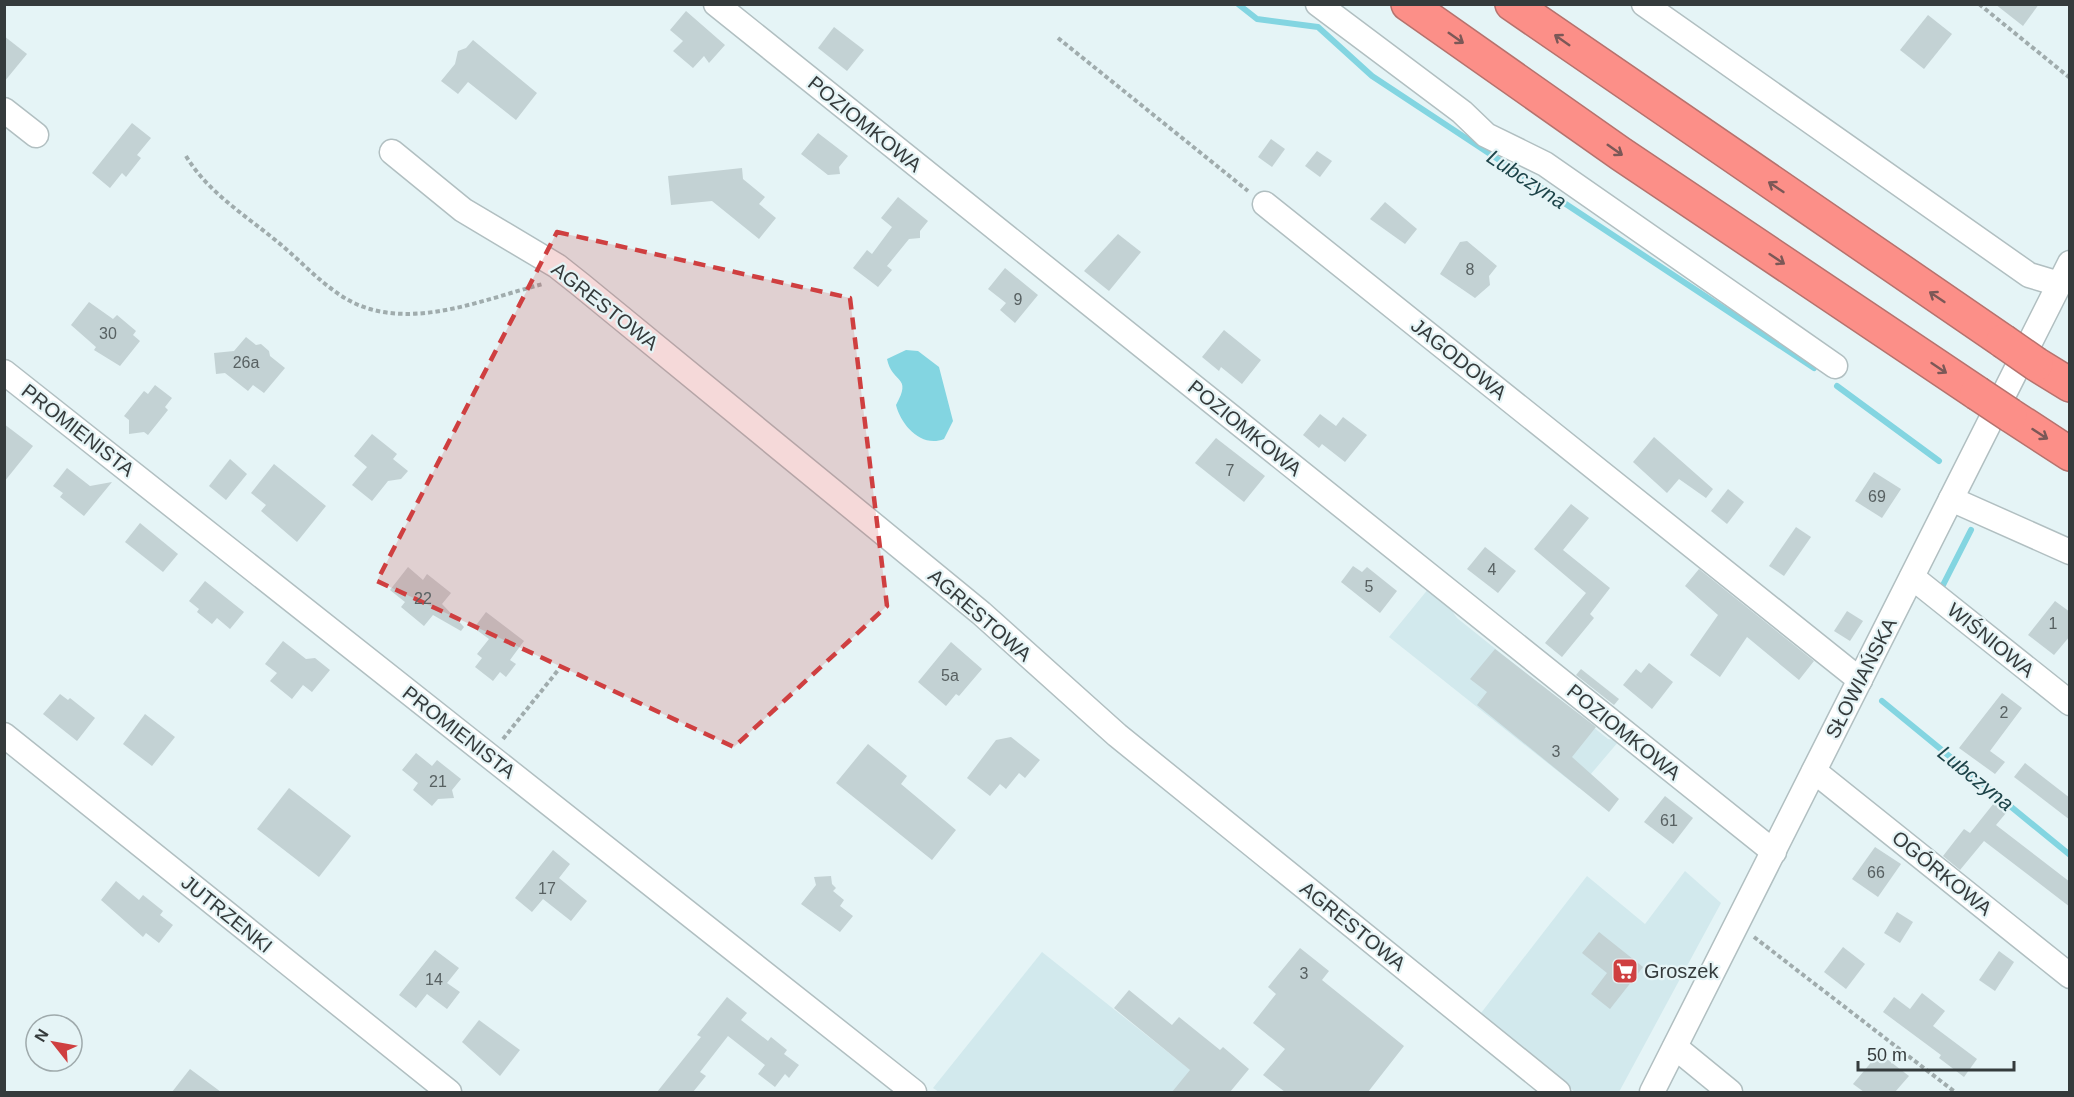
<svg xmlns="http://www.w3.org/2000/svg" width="2074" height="1097" viewBox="0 0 2074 1097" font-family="Arial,sans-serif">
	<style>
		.built { fill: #d2e9ed }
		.water { fill: #83d5e1 }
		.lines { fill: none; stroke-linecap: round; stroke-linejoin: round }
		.stream { stroke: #83d5e1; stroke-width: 6 }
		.building { fill: #c3d2d4 }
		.minor-casing { stroke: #b1bfc1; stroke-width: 27 }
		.highway-casing { stroke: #b6726d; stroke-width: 36 }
		.path { stroke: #a0acad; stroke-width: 4; stroke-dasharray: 4.5 3; stroke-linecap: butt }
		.minor { stroke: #fff; stroke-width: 24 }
		.highway { stroke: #fc8f88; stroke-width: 33 }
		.highway-bridge-casing { stroke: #b6726d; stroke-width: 36; stroke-linecap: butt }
		.highway-bridge { stroke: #fc8f88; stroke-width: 33 }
		.oneway { stroke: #7b5857 }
		.marked { fill: #cf3f40; fill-opacity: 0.2; stroke: #cf3f40; stroke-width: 4.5; stroke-dasharray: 12 8; stroke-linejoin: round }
		.labels { text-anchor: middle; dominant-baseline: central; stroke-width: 4.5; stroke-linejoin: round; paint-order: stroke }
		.number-label { font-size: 16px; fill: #586162 }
		.street-label { font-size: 20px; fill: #353b3c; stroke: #e5f4f6 }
		.poi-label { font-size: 20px; fill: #353b3c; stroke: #e5f4f6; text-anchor: start }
		.water-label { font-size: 21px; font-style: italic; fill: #1d4449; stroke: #e5f4f6 }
	</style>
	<rect width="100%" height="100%" fill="#e5f4f6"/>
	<g class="built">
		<polygon points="1429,588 1444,599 1457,618 1608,739 1619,741 1579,788 1389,637"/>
		<polygon points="1685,871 1721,903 1619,1092 1575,1092 1481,1013 1587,876 1645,924"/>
		<polygon points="1042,952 1218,1092 939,1092 933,1088"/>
	</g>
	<path class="water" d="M906,350L918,351L939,367L953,421L944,439C921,448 901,425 896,405C913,375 892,384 887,359Z"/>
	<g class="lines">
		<g class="stream">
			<polyline points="1238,4 1257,19 1318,27 1372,76 1814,368"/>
			<polyline points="1837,386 1939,461"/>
			<polyline points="1942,587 1971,530"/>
			<polyline points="1882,701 2070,855"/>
		</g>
	</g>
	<g class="building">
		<polygon points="1995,4 2039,4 2023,26"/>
		<polygon points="686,11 725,45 709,63 704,56 693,68 673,51 683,41 670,30"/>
		<polygon points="1928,15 1952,34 1924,69 1900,50"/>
		<polygon points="834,27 864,50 847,71 818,48"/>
		<polygon points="4,36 27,54 4,82"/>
		<polygon points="473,40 537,93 516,120 468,82 458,94 441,81 455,64 458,51 466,48"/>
		<polygon points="132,123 151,138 137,155 141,158 126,177 122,173 110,188 92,173"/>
		<polygon points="818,133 848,156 839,167 840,174 828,175 801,154"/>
		<polygon points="1271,139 1285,149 1272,167 1258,157"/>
		<polygon points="1317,151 1332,161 1320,177 1305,166"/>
		<polygon points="742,168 743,179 765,197 759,204 776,218 759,239 712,201 671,205 668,176"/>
		<polygon points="898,197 928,221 920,231 920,238 909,239 887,266 892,270 878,287 853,268 867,250 872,254 892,227 881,218"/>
		<polygon points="1385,202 1417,229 1405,244 1370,219"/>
		<polygon points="1118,234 1141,252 1109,291 1084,271"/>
		<polygon points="1467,241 1497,266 1489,276 1490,285 1475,298 1440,274 1460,242"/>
		<polygon points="1005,268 1038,295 1015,323 1000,310 1006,303 988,289"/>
		<polygon points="89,302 113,319 117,315 136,331 133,335 140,341 120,366 94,350 96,347 71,325"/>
		<polygon points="1224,330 1261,360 1242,384 1221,367 1219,371 1202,357"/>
		<polygon points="246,337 256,345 261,344 269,351 270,356 285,368 264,393 253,385 248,391 225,373 216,374 214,353 234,351"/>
		<polygon points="155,385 172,398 165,407 168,410 148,435 144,432 129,434 129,420 124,416 144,391 148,394"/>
		<polygon points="1320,414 1336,426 1343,417 1367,435 1345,462 1322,444 1319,448 1303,435"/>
		<polygon points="4,424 33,446 4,482"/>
		<polygon points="372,434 397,454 393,459 408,471 401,479 388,481 372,501 352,485 367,467 354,456"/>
		<polygon points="1654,437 1713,489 1706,498 1679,479 1667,493 1633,462"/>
		<polygon points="1216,438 1265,476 1244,502 1195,463"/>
		<polygon points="230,459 247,474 226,500 209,486"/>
		<polygon points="274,464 326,506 297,542 261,511 266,505 251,493"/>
		<polygon points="67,468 90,486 112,482 84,516 60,497 63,493 53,486"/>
		<polygon points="1874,472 1901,489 1882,518 1855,501"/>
		<polygon points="1728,489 1744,502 1727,524 1711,511"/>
		<polygon points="1571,504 1589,518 1563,550 1610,588 1590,614 1594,618 1562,657 1545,643 1586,593 1534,549"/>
		<polygon points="140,523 178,554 163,572 125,542"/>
		<polygon points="1796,527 1811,537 1784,576 1769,566"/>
		<polygon points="1485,547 1516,571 1498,593 1467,569"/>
		<polygon points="1353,566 1362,572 1367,567 1397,591 1380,613 1341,582"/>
		<polygon points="408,567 423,580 427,574 451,593 442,604 464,627 461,631 433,615 424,626 401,607 405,602 390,590"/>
		<polygon points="1699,569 1814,661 1799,680 1747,637 1720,677 1690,655 1718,615 1685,586"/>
		<polygon points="205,581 244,612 230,629 217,618 212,624 197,612 199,609 189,601"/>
		<polygon points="2055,601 2070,612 2070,636 2054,655 2028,635"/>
		<polygon points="1847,611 1863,621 1850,641 1834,631"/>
		<polygon points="486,612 524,641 510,660 516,664 506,677 500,672 493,681 475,667 482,658 477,654 489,639 474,628"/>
		<polygon points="283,641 306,659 315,658 330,670 312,692 303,685 292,699 270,681 277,673 265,664"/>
		<polygon points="951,642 982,669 959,696 956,694 946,706 918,682"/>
		<polygon points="1495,649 1596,727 1572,757 1619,799 1609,812 1477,705 1487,692 1470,679"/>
		<polygon points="1649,663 1673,682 1652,709 1623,685 1636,669 1641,673"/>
		<polygon points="1581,669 1619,699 1614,705 1576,675"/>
		<polygon points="2002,693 2022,708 1990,751 2005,762 1995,774 1959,748"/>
		<polygon points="60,694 68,700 70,698 95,718 77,741 43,714"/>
		<polygon points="145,714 175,737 152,766 123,744"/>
		<polygon points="1011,737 1040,760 1025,778 1019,773 1006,789 1000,784 990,796 967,778 996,740"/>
		<polygon points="868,744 907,776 901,784 956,830 932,860 836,783"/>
		<polygon points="416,753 432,766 437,760 461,779 452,790 454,798 438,799 432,806 413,790 418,783 402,770"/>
		<polygon points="2025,763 2070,798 2070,820 2014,777"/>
		<polygon points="289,788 351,836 319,877 257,829"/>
		<polygon points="1665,796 1693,818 1673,844 1644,822"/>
		<polygon points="1994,803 2006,813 1996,825 2070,882 2070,907 1984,841 1960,870 1943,856 1964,829 1970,833"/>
		<polygon points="1875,847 1901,864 1878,897 1852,879"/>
		<polygon points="553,850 570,864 559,878 587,901 571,921 543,899 532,912 515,898"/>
		<polygon points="831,876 832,884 836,888 833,891 844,900 840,906 853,916 840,932 801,904 816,885 814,877"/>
		<polygon points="116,881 139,900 143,895 163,911 160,915 173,925 159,943 146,933 143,937 101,900"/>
		<polygon points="1897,912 1913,922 1900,943 1884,933"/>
		<polygon points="1599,932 1643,967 1610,1009 1591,994 1607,973 1582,953"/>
		<polygon points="1843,947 1865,964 1846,989 1824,972"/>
		<polygon points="1300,948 1329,971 1322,980 1404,1046 1368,1092 1285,1092 1263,1075 1285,1049 1253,1023 1276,994 1268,987"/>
		<polygon points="435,950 459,968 447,983 460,992 447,1009 427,994 416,1008 399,995"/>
		<polygon points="1999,951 2014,962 1995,991 1979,980"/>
		<polygon points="1129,990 1172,1025 1179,1017 1220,1050 1223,1047 1249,1069 1230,1092 1172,1092 1190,1070 1114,1008"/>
		<polygon points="1922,993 1945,1011 1933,1026 1977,1059 1964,1077 1939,1058 1941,1055 1883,1012 1894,997 1910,1009"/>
		<polygon points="727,997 747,1013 741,1020 768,1041 771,1037 787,1050 784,1054 799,1065 789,1078 785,1074 775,1087 758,1074 765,1065 728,1036 700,1072 706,1076 693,1092 657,1092 701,1037 697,1035"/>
		<polygon points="479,1020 520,1050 500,1076 462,1042"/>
		<polygon points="1879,1053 1909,1076 1895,1092 1864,1092 1853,1084"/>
		<polygon points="190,1069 221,1092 172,1092"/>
	</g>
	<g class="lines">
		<g class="minor-casing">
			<g id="minor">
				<polyline points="716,4 1774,852"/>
				<polyline points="1318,4 1462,112 1486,135 1545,164 1835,366"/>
				<polyline points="1644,4 2029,275 2059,284"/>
				<polyline points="4,110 36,135"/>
				<polyline points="392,152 463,210 557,266 581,285 981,613 1117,735 1558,1092"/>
				<polyline points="1265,204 1860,680"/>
				<polyline points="4,372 914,1092"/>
				<polyline points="1951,499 2070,552"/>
				<polyline points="1912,577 2070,703"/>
				<polyline points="4,735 449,1092"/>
				<polyline points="1814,771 2070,976"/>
				<polyline points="1675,1047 1730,1092"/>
				<polyline points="1652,1092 2070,263"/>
			</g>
		</g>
		<g class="highway-casing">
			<g id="highway">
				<polyline points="1408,4 1621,154 1977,393"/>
				<polyline points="1512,4 2003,341"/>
				<polyline points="2036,364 2070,385"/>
				<polyline points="2010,415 2070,454"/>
			</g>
		</g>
		<g class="path">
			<polyline points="1979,4 2070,78"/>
			<polyline points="1058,38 1248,191"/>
			<path d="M186,156C207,191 242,213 274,239C297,257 316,279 340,295C401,336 480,300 543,284"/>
			<polyline points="503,739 559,669"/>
			<polyline points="1754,937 1955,1092"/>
		</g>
		<use href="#minor" class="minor"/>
		<use href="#highway" class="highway"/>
		<g class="highway-bridge-casing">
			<g id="highway-bridge">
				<polyline points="2003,341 2036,364"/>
				<polyline points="1977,393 2010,415"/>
			</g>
		</g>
		<use href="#highway-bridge" class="highway-bridge"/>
	</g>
	<defs><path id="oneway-shaft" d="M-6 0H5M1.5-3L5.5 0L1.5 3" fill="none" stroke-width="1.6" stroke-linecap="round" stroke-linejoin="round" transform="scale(1.5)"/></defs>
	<g class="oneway">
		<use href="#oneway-shaft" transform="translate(1456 38) rotate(35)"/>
		<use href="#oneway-shaft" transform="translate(1562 40) rotate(-145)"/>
		<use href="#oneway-shaft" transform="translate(1615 150) rotate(35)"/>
		<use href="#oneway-shaft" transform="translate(1776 187) rotate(-146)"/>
		<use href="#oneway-shaft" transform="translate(1777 259) rotate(34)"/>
		<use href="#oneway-shaft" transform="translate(1937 297) rotate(-146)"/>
		<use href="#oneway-shaft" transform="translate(1939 368) rotate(34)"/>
		<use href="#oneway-shaft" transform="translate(2040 434) rotate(33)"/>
	</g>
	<path class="marked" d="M557,232L850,298L887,606L734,747L377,581Z"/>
	<defs>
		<g id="supermarket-square" transform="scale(1.35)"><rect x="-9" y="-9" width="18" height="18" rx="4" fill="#cf3f40" stroke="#e5f4f6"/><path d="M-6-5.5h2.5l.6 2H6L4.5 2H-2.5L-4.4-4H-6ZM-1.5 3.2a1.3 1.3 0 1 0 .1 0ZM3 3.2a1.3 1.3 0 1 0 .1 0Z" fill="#fff"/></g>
	</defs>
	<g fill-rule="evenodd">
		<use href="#supermarket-square" x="1625" y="971"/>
	</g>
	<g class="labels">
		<g class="number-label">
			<text x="1470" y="269">8</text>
			<text x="1018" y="299">9</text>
			<text x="108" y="333">30</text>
			<text x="246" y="362">26a</text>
			<text x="1230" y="470">7</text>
			<text x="1877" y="496">69</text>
			<text x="1492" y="569">4</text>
			<text x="1369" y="586">5</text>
			<text x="423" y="598">22</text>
			<text x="2053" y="623">1</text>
			<text x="950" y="675">5a</text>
			<text x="2004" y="712">2</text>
			<text x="1556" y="751">3</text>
			<text x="438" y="781">21</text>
			<text x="1669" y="820">61</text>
			<text x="1876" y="872">66</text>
			<text x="547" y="888">17</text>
			<text x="1304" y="973">3</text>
			<text x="434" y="979">14</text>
		</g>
		<g class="street-label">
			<text transform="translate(865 124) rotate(39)">POZIOMKOWA</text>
			<text transform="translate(605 306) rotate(38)">AGRESTOWA</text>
			<text transform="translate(1459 359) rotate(39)">JAGODOWA</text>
			<text transform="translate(1245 428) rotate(39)">POZIOMKOWA</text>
			<text transform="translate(78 430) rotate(38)">PROMIENISTA</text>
			<text transform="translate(980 615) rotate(41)">AGRESTOWA</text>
			<text transform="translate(1991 640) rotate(39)">WIŚNIOWA</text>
			<text transform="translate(1861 678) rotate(-63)">SŁOWIAŃSKA</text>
			<text transform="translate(459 732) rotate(38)">PROMIENISTA</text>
			<text transform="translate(1624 732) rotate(39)">POZIOMKOWA</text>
			<text transform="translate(1942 873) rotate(39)">OGÓRKOWA</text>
			<text transform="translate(227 914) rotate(39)">JUTRZENKI</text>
			<text transform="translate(1353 926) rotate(39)">AGRESTOWA</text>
		</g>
		<g class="poi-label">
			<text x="1644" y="971">Groszek</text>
		</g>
		<g class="water-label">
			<text transform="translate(1527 179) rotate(33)">Lubczyna</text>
			<text transform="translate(1976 778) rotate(39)">Lubczyna</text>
		</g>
	</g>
	<rect width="2074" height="1097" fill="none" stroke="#353b3c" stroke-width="12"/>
	<g transform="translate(54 1043) rotate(301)"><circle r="28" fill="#e5f4f6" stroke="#9faaac" stroke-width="1.5"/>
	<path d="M0-4.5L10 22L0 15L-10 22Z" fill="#cf3f40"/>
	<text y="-9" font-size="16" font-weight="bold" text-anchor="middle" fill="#353b3c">N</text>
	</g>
	<path d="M1858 1061v9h156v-9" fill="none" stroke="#353b3c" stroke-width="3"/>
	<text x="1867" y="1061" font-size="18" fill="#353b3c" stroke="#e5f4f6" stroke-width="4.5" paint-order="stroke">50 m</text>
</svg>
